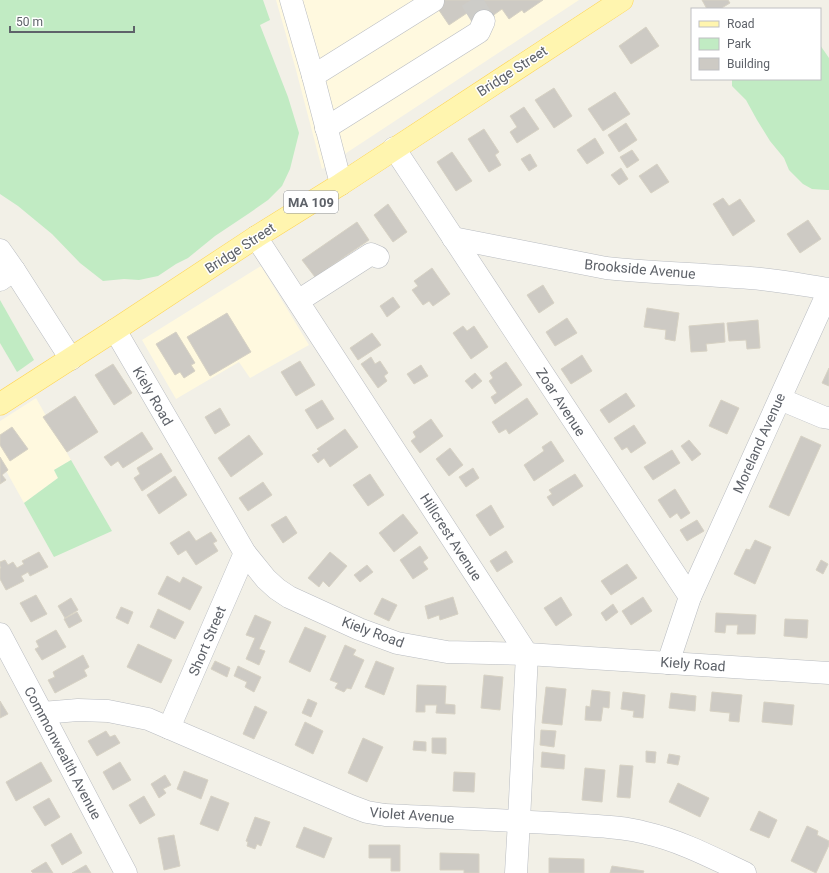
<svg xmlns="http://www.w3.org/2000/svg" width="829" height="873" viewBox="0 0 829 873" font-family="Roboto,sans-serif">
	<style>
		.commercial { fill: #fff9df }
		.green { fill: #c1ebc3 }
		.building { fill: #cdcac4; stroke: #d7d2c4 }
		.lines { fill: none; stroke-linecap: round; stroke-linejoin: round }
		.minor-tunnel { stroke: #cdccc8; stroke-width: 22; stroke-dasharray: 22 11; stroke-linecap: butt }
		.minor-casing { stroke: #b9bcc1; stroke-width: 23 }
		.major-casing { stroke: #ffd553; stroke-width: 23 }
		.minor { stroke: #fff; stroke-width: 22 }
		.major { stroke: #fff5af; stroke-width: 22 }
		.labels { text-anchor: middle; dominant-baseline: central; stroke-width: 3; stroke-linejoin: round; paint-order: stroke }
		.shield { fill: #fff; stroke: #8e9196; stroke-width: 1 }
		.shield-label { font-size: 13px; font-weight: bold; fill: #5e6269 }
		.street-label { font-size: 14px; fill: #5e6269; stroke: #fff }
	</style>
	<rect width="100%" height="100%" fill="#f2f0e7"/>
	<g class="commercial">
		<polygon points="276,0 579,0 322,169 296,70"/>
		<polygon points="261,266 309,345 250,378 239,362 176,399 142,340"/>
		<polygon points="36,398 71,460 54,470 58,478 24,503 0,460 0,421"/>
	</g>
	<g class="green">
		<polygon points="0,0 263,0 270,20 260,25 288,97 299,133 290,169 282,186 268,200 248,214 215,236 188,258 176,264 158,276 139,280 124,279 103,281 80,263 52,234 18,206 0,194"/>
		<polygon points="820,45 829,58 829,190 827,190 812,189 803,184 789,170 784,158 770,141 757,120 746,100 732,86 732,79 820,79"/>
		<polygon points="0,300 34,360 17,372 0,343"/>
		<polygon points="71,460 112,531 54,557 24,503 58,478 54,470"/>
	</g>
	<g class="building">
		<polygon points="432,0 543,0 524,13 522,10 509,19 502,9 477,27 467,13 449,25"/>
		<polygon points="702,0 728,0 730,3 720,9 707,9"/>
		<polygon points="646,27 659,46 631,64 619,46"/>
		<polygon points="554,88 572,116 554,128 535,100"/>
		<polygon points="615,92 630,114 603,131 588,109"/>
		<polygon points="524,107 539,129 517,143 510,132 517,127 510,116"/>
		<polygon points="626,123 637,140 619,152 608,135"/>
		<polygon points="484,129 499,152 495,155 501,165 489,172 468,139"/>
		<polygon points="595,138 604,153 587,164 577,150"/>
		<polygon points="632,150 639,160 627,168 620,157"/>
		<polygon points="452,152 472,181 456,191 437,162"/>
		<polygon points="530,154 537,166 529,171 521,159"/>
		<polygon points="657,164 669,182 651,193 639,176"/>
		<polygon points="621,168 628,179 619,185 611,175"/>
		<polygon points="723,198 729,206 740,199 755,221 733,236 713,204"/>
		<polygon points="388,204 407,232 393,242 374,215"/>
		<polygon points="808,220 821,239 800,253 787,234"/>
		<polygon points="357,222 369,240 315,277 302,260"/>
		<polygon points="432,268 450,294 433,306 429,301 423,305 412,290 418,286 414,281"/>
		<polygon points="543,285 554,303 539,313 527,295"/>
		<polygon points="393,297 400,307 387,317 380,306"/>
		<polygon points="647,308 679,313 675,341 665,339 666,330 644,327"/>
		<polygon points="227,313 251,352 210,376 187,337"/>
		<polygon points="567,318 577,333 555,346 546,332"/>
		<polygon points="758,320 760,348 747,349 746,340 729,341 727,323"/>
		<polygon points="724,323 725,342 706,344 707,351 691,352 689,326"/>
		<polygon points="463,326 467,331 474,326 488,347 471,359 453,333"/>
		<polygon points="176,332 195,363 191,365 195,371 184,378 180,372 175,375 156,344"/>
		<polygon points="372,333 381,345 358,360 350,348"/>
		<polygon points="582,355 592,371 571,384 561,369"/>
		<polygon points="371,357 375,364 380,361 388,373 384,376 387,381 378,388 361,364"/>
		<polygon points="300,361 315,385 296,396 281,372"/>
		<polygon points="506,362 522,385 495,404 491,397 497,393 489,381 493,378 490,373"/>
		<polygon points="113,364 132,393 114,405 95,375"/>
		<polygon points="421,365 428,376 414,384 407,374"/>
		<polygon points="829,368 829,386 822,383"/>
		<polygon points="475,373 482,381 472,389 465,381"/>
		<polygon points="626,393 635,406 609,423 600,410"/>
		<polygon points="75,396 98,432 67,452 43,417"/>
		<polygon points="527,398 538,414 509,434 506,429 499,433 492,422"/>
		<polygon points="322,400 334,419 317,429 305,410"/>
		<polygon points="721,400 739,408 727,434 709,426"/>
		<polygon points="220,408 230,425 215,434 205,417"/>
		<polygon points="431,419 443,436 420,453 411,441 416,437 413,432"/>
		<polygon points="634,425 646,443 631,453 627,447 622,450 614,438"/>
		<polygon points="12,427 28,449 10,461 0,445 0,435"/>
		<polygon points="345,429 358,447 330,467 324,458 318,463 312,455 319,451 317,449"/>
		<polygon points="142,432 153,449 123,468 118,461 111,466 104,457"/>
		<polygon points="249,435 263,454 231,477 218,458"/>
		<polygon points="801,436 821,445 789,516 769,507"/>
		<polygon points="689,440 701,454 692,461 681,446"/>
		<polygon points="551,441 564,461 534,481 524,465 544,451 542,447"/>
		<polygon points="450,448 463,465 449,476 436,459"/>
		<polygon points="672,450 680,463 653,480 644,467"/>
		<polygon points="161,453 172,471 142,491 134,478 140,474 137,468"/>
		<polygon points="0,457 8,470 2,475 6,480 0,484"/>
		<polygon points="473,468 479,478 466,487 459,477"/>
		<polygon points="370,474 384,495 368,506 353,485"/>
		<polygon points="575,474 583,486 553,506 547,497 552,494 549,490"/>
		<polygon points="175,476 187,495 159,514 147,495"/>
		<polygon points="263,482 272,495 248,511 239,498"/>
		<polygon points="675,489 690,513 681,519 677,513 670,518 658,500"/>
		<polygon points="491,505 504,527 490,536 476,515"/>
		<polygon points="403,514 418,533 394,552 379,533"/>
		<polygon points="286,516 297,533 283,543 271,525"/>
		<polygon points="697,520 704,531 687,541 680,530"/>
		<polygon points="189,531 196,541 211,532 217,541 213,543 218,551 196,565 186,550 178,555 170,543"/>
		<polygon points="755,540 771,547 755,584 734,574 746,549 750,550"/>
		<polygon points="420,546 428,558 423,562 428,569 413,579 400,560"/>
		<polygon points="506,551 513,562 497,572 490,561"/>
		<polygon points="39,552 48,567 30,576 28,572 21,576 24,581 6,590 0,579 0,569 1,568 0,566 0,562 5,560 8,565 13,562 17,568 24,564 22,561"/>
		<polygon points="330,552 347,566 329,587 323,581 319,587 308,578"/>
		<polygon points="821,560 828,564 823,574 816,570"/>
		<polygon points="627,564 637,578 611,595 601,581"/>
		<polygon points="367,565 373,572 360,582 354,575"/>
		<polygon points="167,576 180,583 183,577 202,587 190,610 158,594"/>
		<polygon points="36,595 47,614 31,622 20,603"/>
		<polygon points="453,597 458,614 440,620 439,615 428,619 425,606"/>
		<polygon points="561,597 572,615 556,626 544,608"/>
		<polygon points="643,597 652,611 631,625 622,611"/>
		<polygon points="71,598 78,610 65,618 58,606"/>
		<polygon points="382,598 397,605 389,621 374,614"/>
		<polygon points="613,604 618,612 606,621 601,613"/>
		<polygon points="121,607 133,612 128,624 116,618"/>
		<polygon points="158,609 184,622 175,639 150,627"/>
		<polygon points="77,612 82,621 69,628 64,619"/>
		<polygon points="716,613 756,615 755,634 737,634 738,625 726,625 725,633 715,632"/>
		<polygon points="255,615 271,622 259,649 265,651 259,665 246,659 255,638 246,635"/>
		<polygon points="785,619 808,620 807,638 784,636"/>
		<polygon points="305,627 326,636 310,672 289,662"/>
		<polygon points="56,630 66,647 42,660 35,649 39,647 36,641"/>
		<polygon points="138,644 172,660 161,683 127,667"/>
		<polygon points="345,645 356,650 353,655 364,660 351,689 347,688 344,692 335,688 338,683 330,680"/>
		<polygon points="83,655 89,667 84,670 87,676 55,693 48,680 55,677 53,672"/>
		<polygon points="215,661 230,668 227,677 211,669"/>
		<polygon points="376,661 394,668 384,695 365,687"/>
		<polygon points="238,666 261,677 254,692 245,687 247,682 234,676"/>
		<polygon points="484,675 503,677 500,710 481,708"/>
		<polygon points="417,685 446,686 445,704 455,705 455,714 436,713 437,705 425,705 425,712 416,712"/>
		<polygon points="546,687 566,689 562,725 542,723"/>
		<polygon points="592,690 610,692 609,708 603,707 601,721 585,720 586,706 590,707"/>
		<polygon points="623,692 645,695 643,718 633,717 634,711 621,709"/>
		<polygon points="712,692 742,695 739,722 729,721 730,713 710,711"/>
		<polygon points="671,693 696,696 695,711 669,708"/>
		<polygon points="308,699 317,703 311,717 302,713"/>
		<polygon points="0,701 8,714 0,718"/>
		<polygon points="764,702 794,705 792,725 762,722"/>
		<polygon points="255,706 267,712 254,739 243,734"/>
		<polygon points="305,722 323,731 313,754 295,745"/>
		<polygon points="541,730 556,731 554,747 540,745"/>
		<polygon points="106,731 110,737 115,735 120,743 97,756 88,741"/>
		<polygon points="363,738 383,747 367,782 348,773"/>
		<polygon points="432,738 446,738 446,754 432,753"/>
		<polygon points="414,741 426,742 426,751 413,750"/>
		<polygon points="646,751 656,752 655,763 646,762"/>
		<polygon points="542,752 565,755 564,769 541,767"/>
		<polygon points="669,754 680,756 678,765 667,763"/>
		<polygon points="41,762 52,781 16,801 6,782"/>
		<polygon points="120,762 131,780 113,790 103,772"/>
		<polygon points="620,765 633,766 630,798 617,797"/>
		<polygon points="585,768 605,770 602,802 582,800"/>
		<polygon points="184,771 208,780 201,799 177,789"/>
		<polygon points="454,772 475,773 474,792 453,791"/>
		<polygon points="165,775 171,785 163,789 166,793 159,798 151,784"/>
		<polygon points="678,783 709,798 700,817 669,802"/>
		<polygon points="144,796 155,815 140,824 129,805"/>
		<polygon points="211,796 229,803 218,831 200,824"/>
		<polygon points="49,798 60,817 45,826 33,807"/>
		<polygon points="759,811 777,820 769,838 750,830"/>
		<polygon points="255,817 270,822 261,846 257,844 255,849 247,846 248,842 246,841"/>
		<polygon points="807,826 818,831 817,835 829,841 829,845 816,873 791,861"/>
		<polygon points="304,827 332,838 324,858 296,847"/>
		<polygon points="71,833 82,853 62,865 51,845"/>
		<polygon points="174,835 180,866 164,870 158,838"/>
		<polygon points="369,845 400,845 400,871 391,871 391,858 369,858"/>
		<polygon points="440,853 479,854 479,873 464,873 464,870 440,870"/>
		<polygon points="549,858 584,859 584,873 549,873"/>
		<polygon points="46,862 53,873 33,873 31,871"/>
		<polygon points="86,865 91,873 72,873"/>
		<polygon points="612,866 644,871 643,873 610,873"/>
	</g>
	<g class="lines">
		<polyline class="minor-tunnel" points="471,0 484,21"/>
		<g class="minor-casing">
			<g id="minor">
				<polyline points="291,0 313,76 341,184"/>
				<polyline points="313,76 433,1"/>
				<polyline points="326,128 479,32 484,21"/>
				<polyline points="394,148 690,597 668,663"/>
				<polyline points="256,237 527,654 519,821 516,873"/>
				<path d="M453,238L606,268C654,273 702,274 750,278C777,280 803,285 829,289"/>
				<polyline points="0,250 14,270"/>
				<polyline points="0,280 14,270 71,359"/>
				<polyline points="298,301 371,254 378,257"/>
				<polyline points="115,330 245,553 266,579 277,589 289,597 359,629 397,643 447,652 527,654 829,673"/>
				<polyline points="780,399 823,417 829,418"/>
				<polyline points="690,597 829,290"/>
				<polyline points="0,634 42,713 126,873"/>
				<path d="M42,713L78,710L108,711L148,719L351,806L367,812L385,815C446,818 507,820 567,824C593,826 621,826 646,833C681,841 713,858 745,873"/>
				<polyline points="169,728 245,553"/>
			</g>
		</g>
		<g class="major-casing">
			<polyline id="major" points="0,404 115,330 256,237 341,184 622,0"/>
		</g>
		<use href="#minor" class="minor"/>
		<use href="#major" class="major"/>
	</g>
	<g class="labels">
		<rect class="shield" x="284" y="191" width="54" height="22" rx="3"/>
		<g class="shield-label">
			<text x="311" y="202">MA 109</text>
		</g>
		<g class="street-label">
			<text transform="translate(512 71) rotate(-33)">Bridge Street</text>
			<text transform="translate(240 248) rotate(-33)">Bridge Street</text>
			<text transform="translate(640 269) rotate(5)">Brookside Avenue</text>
			<text transform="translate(153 396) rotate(60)">Kiely Road</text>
			<text transform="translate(561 402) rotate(57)">Zoar Avenue</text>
			<text transform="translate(759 443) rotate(-66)">Moreland Avenue</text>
			<text transform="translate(451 537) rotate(57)">Hillcrest Avenue</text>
			<text transform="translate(373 632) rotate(20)">Kiely Road</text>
			<text transform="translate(207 641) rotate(-67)">Short Street</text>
			<text transform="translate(693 664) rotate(4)">Kiely Road</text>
			<text transform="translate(63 753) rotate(62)">Commonwealth Avenue</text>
			<text transform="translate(412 815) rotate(4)">Violet Avenue</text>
		</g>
	</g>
	<rect x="691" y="8" width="130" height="72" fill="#ffffff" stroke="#bfc0c3"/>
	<rect x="699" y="21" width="20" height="6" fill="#fff5af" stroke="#bfc0c3"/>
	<text x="727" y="28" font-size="12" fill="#5e6269">Road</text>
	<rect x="699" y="38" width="20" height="12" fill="#c1ebc3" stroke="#bfc0c3"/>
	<text x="727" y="48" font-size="12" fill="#5e6269">Park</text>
	<rect x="699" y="58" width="20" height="12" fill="#cdcac4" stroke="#bfc0c3"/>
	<text x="727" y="68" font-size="12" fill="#5e6269">Building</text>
	<path d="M10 26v6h124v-6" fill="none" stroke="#5e6269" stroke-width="2"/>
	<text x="16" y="26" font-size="12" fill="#5e6269" stroke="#ffffff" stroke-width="3" paint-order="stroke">50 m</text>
</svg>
